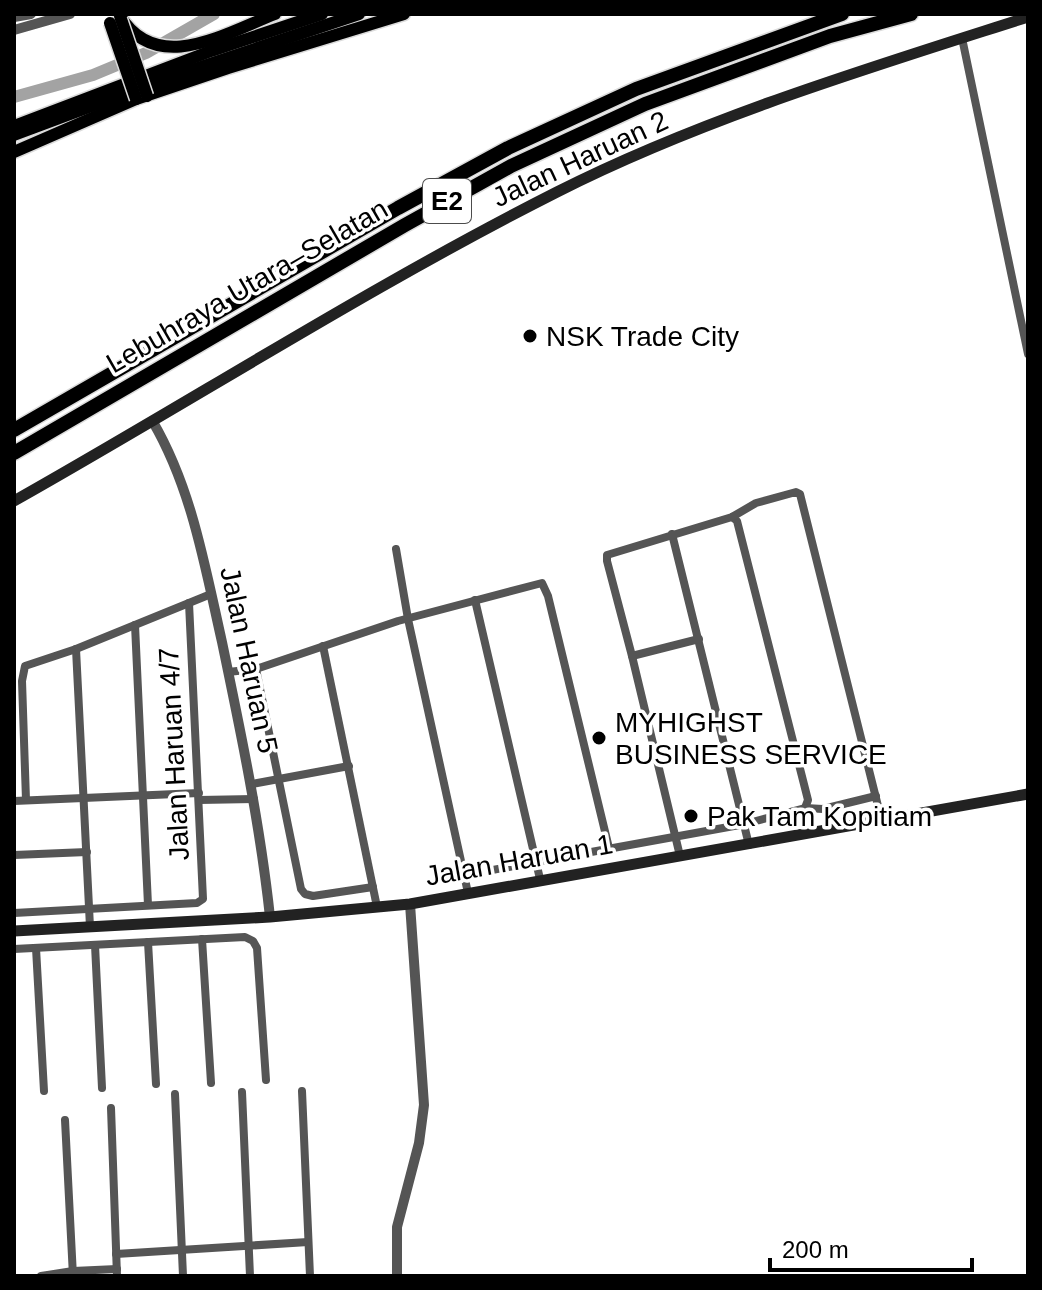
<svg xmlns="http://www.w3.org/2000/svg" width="1042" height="1290" viewBox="0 0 1042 1290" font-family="Helvetica,sans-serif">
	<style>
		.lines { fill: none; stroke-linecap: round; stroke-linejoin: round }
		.river { stroke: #a3a3a3; stroke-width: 12 }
		.primary-casing { stroke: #dbdbdb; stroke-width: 15 }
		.motorway-casing { stroke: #dbdbdb; stroke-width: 17 }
		.minor { stroke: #555; stroke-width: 8 }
		.tertiary { stroke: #555; stroke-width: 10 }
		.secondary { stroke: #222; stroke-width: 11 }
		.primary { stroke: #000; stroke-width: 12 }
		.motorway { stroke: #000; stroke-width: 14 }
		.primary-bridge-casing { stroke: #dbdbdb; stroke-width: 15; stroke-linecap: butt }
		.primary-bridge { stroke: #000; stroke-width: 12 }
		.poi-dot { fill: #000; stroke: #fff; stroke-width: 3 }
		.labels { text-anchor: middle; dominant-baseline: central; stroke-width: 7; stroke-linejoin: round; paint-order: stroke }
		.shield { fill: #fff; stroke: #4c4c4c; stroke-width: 2 }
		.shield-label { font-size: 26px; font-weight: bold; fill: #000 }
		.street-label { font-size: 28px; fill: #000; stroke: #fff }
		.poi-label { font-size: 28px; fill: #000; stroke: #fff; text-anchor: start }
	</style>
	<rect width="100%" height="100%" fill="#fff"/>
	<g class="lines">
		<polyline class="river" points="14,97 93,75 146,53 214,14"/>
		<g class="primary-casing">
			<g id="primary">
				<path d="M120,16C157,76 226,33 275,14"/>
				<polyline points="14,126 211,51 322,14"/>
				<polyline points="14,135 159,81 359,14"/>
				<polyline points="14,152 136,99 228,68 404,14"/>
			</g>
		</g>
		<g class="motorway-casing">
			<g id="motorway">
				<polyline points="14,430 398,208 508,148 636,89 842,14"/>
				<polyline points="14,453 405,225 511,166 645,104 830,36 911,14"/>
			</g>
		</g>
		<g class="minor">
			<polyline points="962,38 1028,354"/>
			<polyline points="732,517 737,521 808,800 805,808"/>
			<polyline points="672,534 749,845"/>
			<polyline points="396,549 408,619 468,893"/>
			<polyline points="475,600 540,879"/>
			<polyline points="135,625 148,905"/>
			<polyline points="323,646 377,907"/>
			<polyline points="76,649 90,927"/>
			<polyline points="632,656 699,639"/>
			<polyline points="256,669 301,889 305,894 313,896 373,887"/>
			<polyline points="228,672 256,669 398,621 542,583 548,596 609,848"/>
			<polyline points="252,784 349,766"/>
			<polyline points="26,800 22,681 25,666 76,649 211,594"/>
			<polyline points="199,800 254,799"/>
			<polyline points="14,801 199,793"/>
			<polyline points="14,855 87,852"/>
			<polyline points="680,856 632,656 607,561 607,555 732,517 756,503 796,492 800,494 882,822"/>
			<polyline points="465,875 745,824 805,808 823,809 876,796"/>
			<polyline points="14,913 197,903 203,899 189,603"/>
			<polyline points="202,939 211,1083"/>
			<polyline points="148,942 156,1084"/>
			<polyline points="95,945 102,1088"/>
			<polyline points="36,948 44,1091"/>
			<polyline points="14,949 245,937 253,941 257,948 266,1080"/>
			<polyline points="302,1091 310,1276"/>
			<polyline points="242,1092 250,1276"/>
			<polyline points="175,1094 183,1276"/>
			<polyline points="111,1108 117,1276"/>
			<polyline points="65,1120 73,1276"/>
			<polyline points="116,1254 308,1242"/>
			<polyline points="41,1276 73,1271 117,1269"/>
		</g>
		<g class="tertiary">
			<polyline points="14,17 31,14"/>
			<polyline points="14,30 70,14"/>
			<path d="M153,422C192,489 205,567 222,642C241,733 260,824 270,917"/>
			<polyline points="397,1276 397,1227 419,1143 424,1105 410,904"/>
		</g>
		<g class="secondary">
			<path d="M14,501C195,399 371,286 557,192C703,118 872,67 1028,17"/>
			<polyline points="14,931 270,917 410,904 1028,794"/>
		</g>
		<use href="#primary" class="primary"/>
		<use href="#motorway" class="motorway"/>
		<g class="primary-bridge-casing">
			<g id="primary-bridge">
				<polyline points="121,19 147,96"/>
				<polyline points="110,23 136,99"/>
			</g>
		</g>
		<use href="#primary-bridge" class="primary-bridge"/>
	</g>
	<g class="poi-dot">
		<circle cx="530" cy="336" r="8"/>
		<circle cx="599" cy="738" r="8"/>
		<circle cx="691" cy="816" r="8"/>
	</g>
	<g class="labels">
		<rect class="shield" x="423" y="179" width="48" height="44" rx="6"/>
		<g class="shield-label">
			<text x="447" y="201">E2</text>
		</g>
		<g class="street-label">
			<text transform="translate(580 159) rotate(-25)">Jalan Haruan 2</text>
			<text transform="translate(247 286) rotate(-30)">Lebuhraya Utara–Selatan</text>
			<text transform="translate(249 660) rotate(78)">Jalan Haruan 5</text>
			<text transform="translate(174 754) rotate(-93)">Jalan Haruan 4/7</text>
			<text transform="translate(519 860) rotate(-10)">Jalan Haruan 1</text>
		</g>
		<g class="poi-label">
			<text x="546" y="336">NSK Trade City</text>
			<text x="615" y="722">MYHIGHST<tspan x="615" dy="32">BUSINESS SERVICE</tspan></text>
			<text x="707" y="816">Pak Tam Kopitiam</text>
		</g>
	</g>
	<rect width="1042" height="1290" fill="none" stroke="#000000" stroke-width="32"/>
	<path d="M770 1258v12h202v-12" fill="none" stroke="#000000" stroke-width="4"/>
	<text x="782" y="1258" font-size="24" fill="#000000" stroke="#ffffff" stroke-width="6" paint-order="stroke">200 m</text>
</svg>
